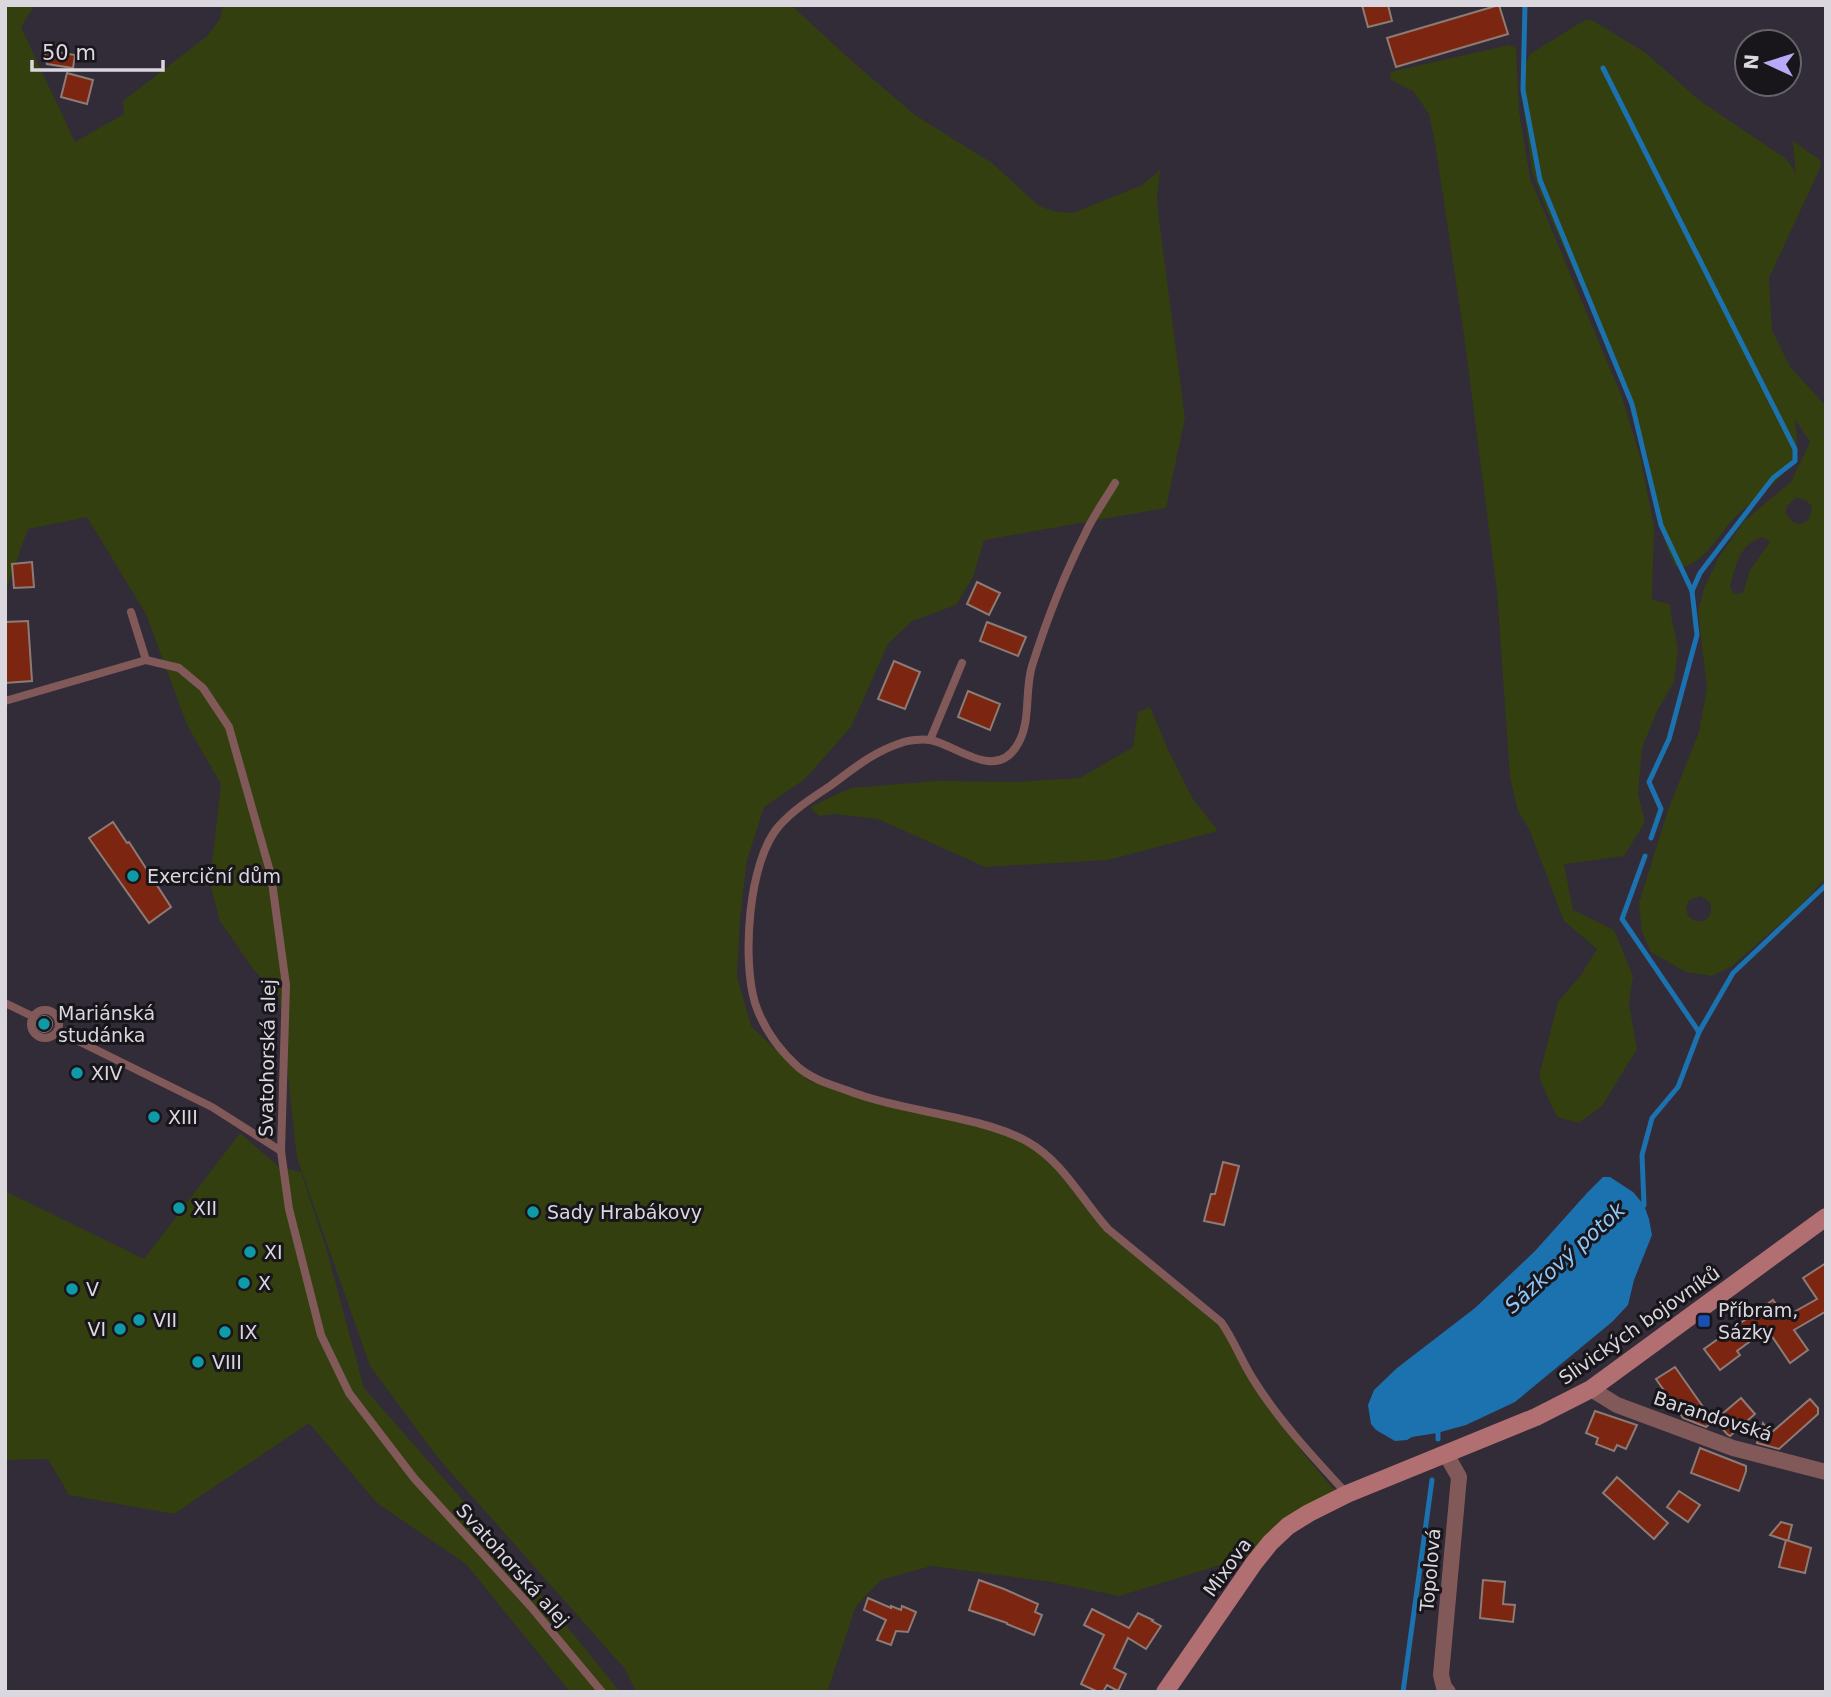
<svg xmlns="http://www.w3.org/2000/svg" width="1831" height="1697" viewBox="0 0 1831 1697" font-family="'DejaVu Sans',sans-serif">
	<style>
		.green { fill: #343f10; fill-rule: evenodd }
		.water { fill: #1b72af }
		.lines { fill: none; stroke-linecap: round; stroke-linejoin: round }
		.stream { stroke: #1b72af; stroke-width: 5 }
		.building { fill: #7c2612; stroke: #8d7b76; stroke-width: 2 }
		.lane { stroke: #825959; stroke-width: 8 }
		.street { stroke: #825959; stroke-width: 16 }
		.secondary { stroke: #b16f71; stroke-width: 18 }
		.culture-dot { fill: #0f9aa8; stroke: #18151b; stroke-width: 2.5 }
		.transit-dot { fill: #1a4fb4; stroke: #18151b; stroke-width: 2.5 }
		.labels { text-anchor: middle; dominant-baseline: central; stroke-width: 6; stroke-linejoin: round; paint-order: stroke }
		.poi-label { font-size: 19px; fill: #dbd7df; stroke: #18151b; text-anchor: start }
		.street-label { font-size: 19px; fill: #dbd7df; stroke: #18151b }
		.water-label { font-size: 21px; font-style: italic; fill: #8fc8fa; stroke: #18151b }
	</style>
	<rect width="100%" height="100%" fill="#322b38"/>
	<g class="green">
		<polygon points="5,5 35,5 21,27 75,142 124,114 123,101 207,36 220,19 223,5 791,5 854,63 915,115 992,163 1038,205 1047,209 1058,212 1073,213 1142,185 1160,170 1157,197 1159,220 1185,418 1166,508 984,540 973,577 956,605 912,621 888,644 851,727 805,779 764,807 747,860 740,919 737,976 751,1026 809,1081 990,1128 1027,1144 1058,1167 1100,1225 1222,1325 1302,1452 1338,1494 1282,1524 1247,1557 1119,1596 1051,1582 931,1566 881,1580 856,1606 827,1692 636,1692 625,1669 438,1458 370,1366 297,1158 279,995 253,969 220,921 210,883 221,784 187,725 146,614 87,517 28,529 5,593"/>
		<path d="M1585,20H1592L1646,53L1699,100L1786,159L1794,170L1796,178L1793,141L1820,160L1821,166L1769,278L1772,330L1790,367L1826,406V878L1799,907L1732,966L1712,976L1686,972L1651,952L1642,932L1639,903L1668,810L1699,732L1707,688L1698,612L1704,588L1719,557L1744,521L1791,482L1810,442L1795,419C1796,432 1799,445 1794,457C1785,478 1753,500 1736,516C1721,531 1710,554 1691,564C1686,567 1681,567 1675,566L1669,553L1660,526L1647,453L1617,367L1544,204L1532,170L1523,103L1526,64L1530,54ZM1796,498C1804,498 1809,501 1812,508L1809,519L1802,524L1794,523L1786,514L1787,506ZM1761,537L1765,538L1770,542L1750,570L1743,593L1734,594L1730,587C1736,565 1738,547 1761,537ZM1700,896L1710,902C1715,919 1701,928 1688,916L1686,908L1689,900Z"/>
		<polygon points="1509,45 1516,48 1519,112 1530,178 1622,397 1641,460 1654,527 1652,600 1670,604 1671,615 1678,649 1674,682 1657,711 1642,748 1638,793 1645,822 1624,856 1564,864 1573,910 1614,930 1633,976 1629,1004 1637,1049 1602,1106 1579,1123 1557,1117 1540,1080 1540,1072 1558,1002 1581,975 1597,949 1564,921 1529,829 1518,811 1510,777 1497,591 1464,335 1435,143 1429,114 1413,91 1391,80 1390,72"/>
		<polygon points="1150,707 1169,752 1193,799 1218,831 1108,860 985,867 878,819 835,814 819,816 810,807 851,788 936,781 1017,782 1080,778 1133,747 1138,712"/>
		<polygon points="240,1133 279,1167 301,1172 327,1251 364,1388 490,1531 620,1692 570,1692 466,1564 377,1503 309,1423 174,1514 69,1495 48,1459 5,1460 5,1191 144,1259"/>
	</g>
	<polygon class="water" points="1603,1177 1610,1177 1633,1192 1644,1205 1649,1219 1652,1235 1634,1280 1628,1305 1612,1322 1515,1402 1466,1425 1437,1433 1412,1437 1407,1440 1395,1441 1376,1430 1371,1424 1368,1405 1374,1390 1397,1368 1475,1308 1535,1251 1587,1193"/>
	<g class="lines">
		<g class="stream">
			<polyline points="1525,5 1523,90 1540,180 1632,404 1661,525 1692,591 1697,635 1669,739 1649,782 1661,809 1651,838"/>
			<polyline points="1603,68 1795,449 1795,461 1773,478 1700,573 1692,591"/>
			<polyline points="1645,856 1622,919 1699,1032"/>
			<polyline points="1641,1210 1644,1205 1642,1155 1652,1118 1678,1087 1699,1032 1733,973 1826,885"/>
			<polyline points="1438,1439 1438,1428"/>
			<polyline points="1403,1692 1432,1480"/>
		</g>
	</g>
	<g class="building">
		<polygon points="1362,5 1388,5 1392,21 1368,27"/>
		<polygon points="1499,5 1508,34 1396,67 1387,38"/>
		<polygon points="44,50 75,55 73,68 47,64"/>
		<polygon points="67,73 93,80 87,104 61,97"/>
		<polygon points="32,562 34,587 14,588 12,564"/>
		<polygon points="977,582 1000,593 989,615 967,604"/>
		<polygon points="28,621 32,681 5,683 5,622"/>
		<polygon points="987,622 1026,637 1018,656 980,641"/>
		<polygon points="894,661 920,672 905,709 878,699"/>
		<polygon points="968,691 1000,704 990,730 958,717"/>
		<polygon points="113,822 127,843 129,842 171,907 149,923 89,838"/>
		<circle cx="44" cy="1024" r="8"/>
		<polygon points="1223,1162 1239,1166 1224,1225 1204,1221 1211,1194 1215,1194"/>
		<polygon points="1826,1263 1826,1313 1825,1312 1794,1330 1808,1350 1790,1363 1767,1329 1737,1351 1740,1355 1720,1370 1704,1349 1773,1300 1785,1317 1817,1299 1803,1278"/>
		<polygon points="1675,1367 1713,1421 1706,1427 1683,1418 1656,1379"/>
		<polygon points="1741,1398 1755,1414 1730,1436 1727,1434 1715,1420"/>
		<polygon points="1810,1399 1818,1408 1818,1414 1779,1449 1757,1443 1763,1423 1771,1433"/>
		<polygon points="1595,1411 1637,1425 1626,1449 1617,1445 1614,1451 1596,1444 1598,1438 1586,1433"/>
		<polygon points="1700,1448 1746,1466 1746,1471 1739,1491 1691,1473"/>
		<polygon points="1617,1477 1668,1523 1654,1539 1603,1493"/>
		<polygon points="1679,1491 1700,1505 1688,1522 1667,1507"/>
		<polygon points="1781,1522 1792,1525 1788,1541 1770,1535"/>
		<polygon points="1786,1540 1811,1548 1805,1573 1779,1567"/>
		<polygon points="979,1580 1004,1589 1038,1604 1035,1612 1042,1615 1034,1635 1007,1624 1007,1623 969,1610"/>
		<polygon points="1483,1580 1505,1582 1503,1604 1515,1605 1513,1622 1480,1618"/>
		<polygon points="868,1598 891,1608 891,1606 901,1610 902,1606 916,1612 908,1632 896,1631 891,1645 877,1640 886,1620 864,1610"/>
		<polygon points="1092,1609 1129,1628 1138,1613 1153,1620 1152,1621 1161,1626 1146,1649 1128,1638 1114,1668 1126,1674 1118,1691 1107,1685 1103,1692 1098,1692 1081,1684 1104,1635 1084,1625"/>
	</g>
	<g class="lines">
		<g class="lane">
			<path d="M1115,483C1105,500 1093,516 1085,534C1064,575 1046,622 1032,666C1024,692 1032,724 1016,747C994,781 955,744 930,740C922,739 908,740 901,743C873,752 853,769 830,786C812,798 793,810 779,826C748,861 742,960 755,1003C763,1027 779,1050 798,1067C812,1079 829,1084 846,1090C882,1104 923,1110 961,1119C984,1124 1007,1130 1028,1142C1063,1162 1082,1200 1108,1229L1221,1322C1234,1340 1241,1360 1253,1379C1279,1421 1314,1458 1347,1494"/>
			<polyline points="131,612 146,660"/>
			<polyline points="5,701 146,660 179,668 203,688 229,727 271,875 286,985 281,1151 289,1209 321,1335 349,1393 414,1478 531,1607 602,1692"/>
			<polyline points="930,740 962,663"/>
			<polyline points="5,1003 32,1016"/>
			<circle cx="45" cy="1024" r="14"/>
			<polyline points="58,1031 212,1107 281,1151"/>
		</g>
		<g class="street">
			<polyline points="1591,1389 1617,1405 1733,1448 1826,1472"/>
			<polyline points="1446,1454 1459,1477 1441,1675 1444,1687 1448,1692"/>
		</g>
		<polyline class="secondary" points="1165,1692 1254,1563 1270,1543 1288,1526 1309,1513 1347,1494 1536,1417 1591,1389 1826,1217"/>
	</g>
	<g class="culture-dot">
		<circle cx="133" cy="876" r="7"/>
		<circle cx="44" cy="1024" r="7"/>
		<circle cx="77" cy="1073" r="7"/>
		<circle cx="154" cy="1117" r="7"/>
		<circle cx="179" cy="1208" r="7"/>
		<circle cx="533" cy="1212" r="7"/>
		<circle cx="250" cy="1252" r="7"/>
		<circle cx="244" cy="1283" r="7"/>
		<circle cx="72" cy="1289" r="7"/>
		<circle cx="139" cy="1320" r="7"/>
		<circle cx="120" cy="1329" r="7"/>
		<circle cx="225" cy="1332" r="7"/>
		<circle cx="198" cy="1362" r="7"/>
	</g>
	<rect class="transit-dot" x="1697" y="1314" width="14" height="14" rx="3.5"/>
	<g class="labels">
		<g class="poi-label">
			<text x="147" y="876">Exerciční dům</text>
			<text x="58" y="1013">Mariánská<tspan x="58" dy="22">studánka</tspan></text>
			<text x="91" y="1073">XIV</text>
			<text x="168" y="1117">XIII</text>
			<text x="193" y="1208">XII</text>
			<text x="547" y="1212">Sady Hrabákovy</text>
			<text x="264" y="1252">XI</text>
			<text x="258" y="1283">X</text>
			<text x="86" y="1289">V</text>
			<text x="1718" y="1310">Příbram,<tspan x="1718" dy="22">Sázky</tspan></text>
			<text x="153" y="1320">VII</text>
			<text x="106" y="1329" text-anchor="end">VI</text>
			<text x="239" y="1332">IX</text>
			<text x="212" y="1362">VIII</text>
		</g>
		<g class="street-label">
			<text transform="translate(267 1058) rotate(-89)">Svatohorská alej</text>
			<text transform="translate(1639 1325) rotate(-35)">Slivických bojovníků</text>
			<text transform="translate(1713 1416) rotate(18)">Barandovská</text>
			<text transform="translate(513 1565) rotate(48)">Svatohorská alej</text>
			<text transform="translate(1227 1567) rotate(-54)">Mixova</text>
			<text transform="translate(1430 1570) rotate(-85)">Topolová</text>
		</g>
		<g class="water-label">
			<text transform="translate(1565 1258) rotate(-42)">Sázkový potok</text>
		</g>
	</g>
	<rect width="1831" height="1697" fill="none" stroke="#dbd7df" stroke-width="14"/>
	<g transform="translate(1768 63) rotate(274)"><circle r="33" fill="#18151b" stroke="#666369" stroke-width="2"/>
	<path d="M0-5L12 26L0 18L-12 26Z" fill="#b7abf8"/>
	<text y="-10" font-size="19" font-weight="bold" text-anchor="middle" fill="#dbd7df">N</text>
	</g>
	<path d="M32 60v10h131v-10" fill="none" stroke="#dbd7df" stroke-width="3.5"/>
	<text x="42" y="60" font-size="21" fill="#dbd7df" stroke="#18151b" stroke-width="5" paint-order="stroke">50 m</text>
</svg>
